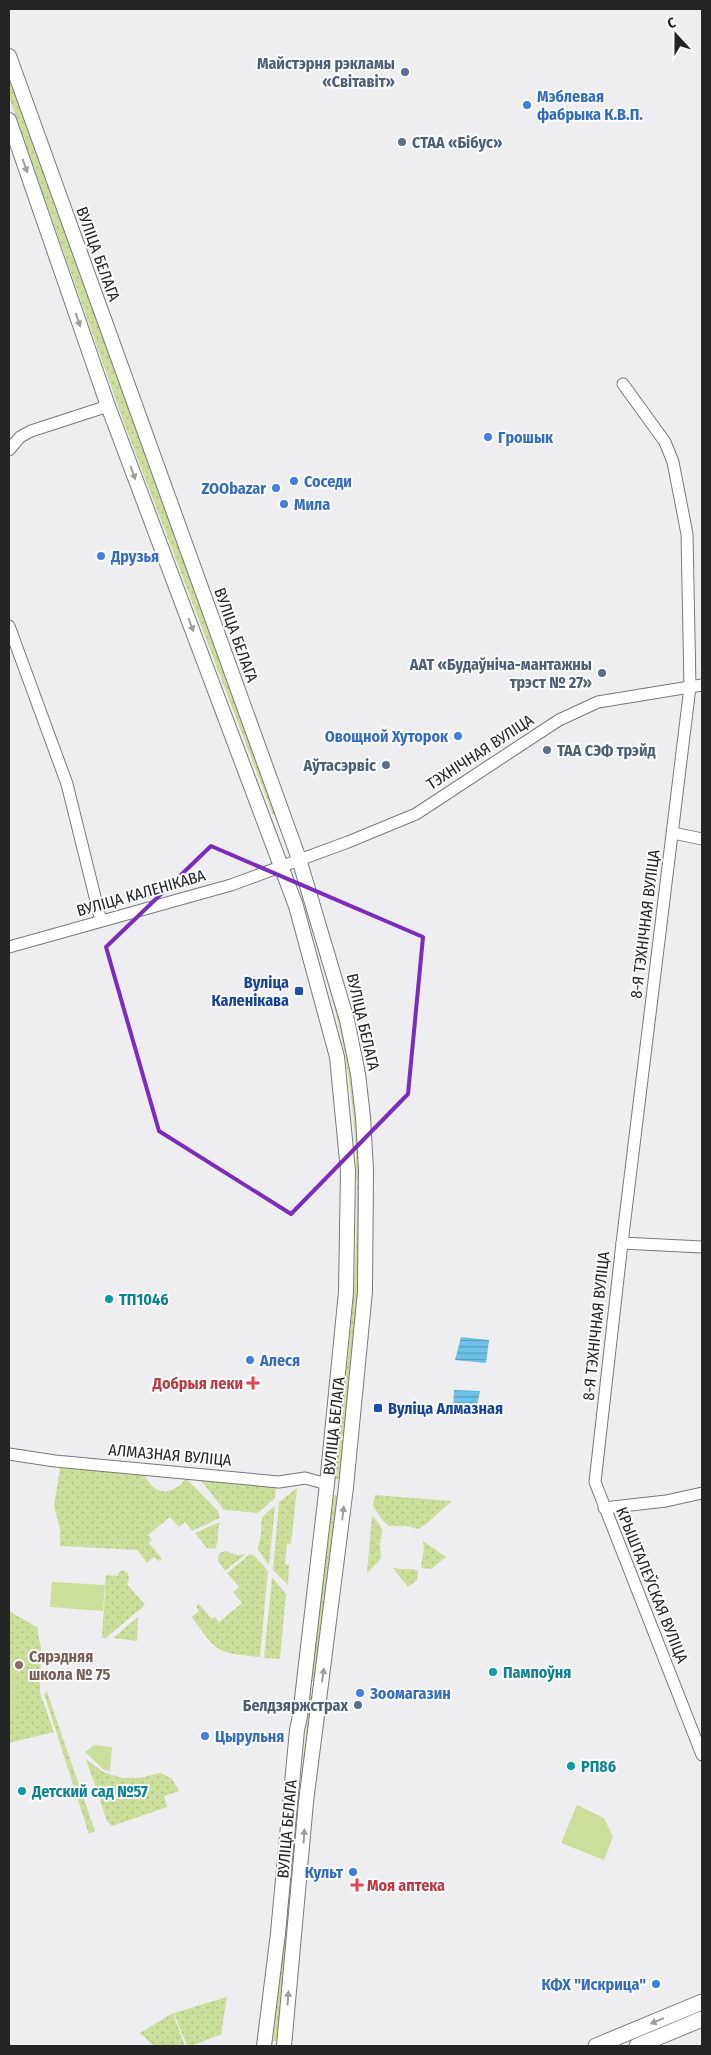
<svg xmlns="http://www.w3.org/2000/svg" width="711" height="2055" viewBox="0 0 711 2055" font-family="'Fira Sans Condensed',sans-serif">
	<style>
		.grass { fill: url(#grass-dots) }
		.park { fill: #ccde9b }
		.water { fill: url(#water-rules) }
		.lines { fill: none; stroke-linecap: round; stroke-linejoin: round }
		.minor-casing { stroke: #78797b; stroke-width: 13 }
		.tertiary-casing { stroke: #78797b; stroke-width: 16 }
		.secondary-casing { stroke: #78797b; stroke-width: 17 }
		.minor { stroke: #fff; stroke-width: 11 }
		.tertiary { stroke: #fff; stroke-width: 14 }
		.secondary { stroke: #fff; stroke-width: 15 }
		.oneway { fill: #9d9d9d }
		.marked { fill: none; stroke: #7b2cbf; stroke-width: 4; stroke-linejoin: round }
		.service-dot { fill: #5c6f8a; stroke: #fbfcfe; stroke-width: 2 }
		.shop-dot { fill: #3f7fe0; stroke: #fbfcfe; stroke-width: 2 }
		.transit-dot { fill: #1a4fb4; stroke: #fbfcfe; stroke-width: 2 }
		.culture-dot { fill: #0f9aa8; stroke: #fbfcfe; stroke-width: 2 }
		.health-dot { fill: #e0444e; stroke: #fbfcfe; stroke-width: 2 }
		.education-dot { fill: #8d6e63; stroke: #fbfcfe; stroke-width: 2 }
		.labels { text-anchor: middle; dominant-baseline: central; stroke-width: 4; stroke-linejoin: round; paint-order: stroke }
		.service-label { font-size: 16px; font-weight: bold; fill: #4e5e75; stroke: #fbfcfe; text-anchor: end }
		.shop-label { font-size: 16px; font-weight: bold; fill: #366cbe; stroke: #fbfcfe; text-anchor: start }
		.street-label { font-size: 16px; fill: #252526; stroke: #fbfcfe }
		.transit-label { font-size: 16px; font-weight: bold; fill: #164399; stroke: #fbfcfe; text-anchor: end }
		.culture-label { font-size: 16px; font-weight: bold; fill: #0d838f; stroke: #fbfcfe; text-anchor: start }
		.health-label { font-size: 16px; font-weight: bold; fill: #be3a42; stroke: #fbfcfe; text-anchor: end }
		.education-label { font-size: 16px; font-weight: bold; fill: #785e54; stroke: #fbfcfe; text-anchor: start }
	</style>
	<defs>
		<pattern id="grass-dots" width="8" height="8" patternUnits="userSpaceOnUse" patternTransform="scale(1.25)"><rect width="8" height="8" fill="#ccde9b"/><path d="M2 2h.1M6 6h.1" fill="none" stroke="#afbe85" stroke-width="1.8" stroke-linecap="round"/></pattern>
		<pattern id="water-rules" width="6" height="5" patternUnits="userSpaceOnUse" patternTransform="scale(1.25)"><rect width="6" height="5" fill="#6dc2e8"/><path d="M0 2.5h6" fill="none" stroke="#599dbc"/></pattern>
	</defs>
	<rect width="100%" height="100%" fill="#eeeef0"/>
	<g class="grass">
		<polygon points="9,69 186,567 278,813 273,815 124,423 9,97"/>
		<path d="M311,905L335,985L359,1117L361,1279L342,1479H335C349,1341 370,1199 346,1061C337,1008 320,958 305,907Z"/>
		<path d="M60,1468L145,1475C153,1496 174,1496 186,1478L218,1511L220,1518L192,1531L185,1522L179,1527L170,1517L148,1535L152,1540L149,1543L162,1559L159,1561L154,1557L147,1563L137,1550L60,1546V1529L54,1506Z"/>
		<polygon points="200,1479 276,1486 275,1498 258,1513 224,1510"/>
		<polygon points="297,1488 291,1544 287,1544 285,1564 289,1565 288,1585 273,1570 279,1502"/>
		<polygon points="334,1495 339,1496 318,1681 311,1681"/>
		<polygon points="375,1495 452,1501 425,1525 418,1529 406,1526 389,1526 382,1520 373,1506"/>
		<path d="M275,1506L269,1565L258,1550C258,1544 261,1539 261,1533C262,1515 260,1518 275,1506Z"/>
		<path d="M372,1515C384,1530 383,1526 380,1544C380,1550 382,1555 380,1560L367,1573Z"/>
		<path d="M220,1522C216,1531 220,1541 215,1549L207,1548L195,1533Z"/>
		<polygon points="423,1541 446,1557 431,1569 422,1568 421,1566 424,1550"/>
		<polygon points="226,1551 237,1555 246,1554 225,1571 218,1561 219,1553"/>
		<path d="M250,1554L255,1556L268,1571L260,1657C217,1653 217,1653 192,1617L199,1611L196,1606L199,1604L212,1619L215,1617L219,1622L242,1603L233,1592L239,1587L227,1573Z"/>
		<path d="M392,1567C401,1571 410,1567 418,1571L417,1580L408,1587Z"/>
		<polygon points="122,1570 128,1573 129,1579 127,1584 145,1605 106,1638 102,1638 106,1575 118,1576 119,1572"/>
		<polygon points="272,1577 286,1594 280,1659 264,1658"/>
		<polygon points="9,1611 37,1627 41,1648 40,1693 54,1732 9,1743 10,1653 9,1650"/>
		<polygon points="138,1617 137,1641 113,1638"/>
		<polygon points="47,1692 95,1831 89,1834 44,1694"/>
		<polygon points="310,1695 316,1695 278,2041 273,2041"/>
		<polygon points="86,1759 103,1772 122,1778 139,1778 161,1773 172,1779 179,1791 164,1796 167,1807 112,1826 107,1821"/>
		<path d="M227,1997L221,2035C209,2037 198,2046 187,2046L174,2013Z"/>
		<polygon points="173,2013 185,2046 154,2046 140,2033"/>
	</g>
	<g class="park">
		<polygon points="52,1582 105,1585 103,1611 50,1607"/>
		<path d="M9,1650C19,1667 21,1704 9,1720Z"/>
		<polygon points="94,1745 112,1747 110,1771 104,1770 85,1752"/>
		<polygon points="577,1805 604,1818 613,1837 604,1860 561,1843"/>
	</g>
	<g class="water">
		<polygon points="461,1337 489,1340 486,1363 455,1360"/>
		<polygon points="454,1390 480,1391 476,1410 453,1407"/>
	</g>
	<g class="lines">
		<g class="minor-casing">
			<g id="minor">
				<polyline points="623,384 665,442 673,462 687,534 690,687 622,1243 595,1482 702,1755"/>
				<polyline points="9,450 20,437 31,431 108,406"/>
				<polyline points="9,626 67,784 101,921"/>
				<polyline points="673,833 702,839"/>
				<polyline points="9,947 231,885 348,842 416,814 559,720 598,702 702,685"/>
				<polyline points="622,1243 702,1247"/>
				<polyline points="9,1454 55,1461 279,1482 305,1478 327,1484"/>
				<polyline points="604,1508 666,1501 702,1493"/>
			</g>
		</g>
		<g class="tertiary-casing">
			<g id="tertiary">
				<polyline points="9,56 299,859 347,1020 358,1074 363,1117 366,1170 365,1291 346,1487 306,1802 284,2046"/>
				<polyline points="9,120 108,406 296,906 337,1057 348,1171 346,1292 327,1484 300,1716 297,1730 278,1933 264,2046"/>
			</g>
		</g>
		<g class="secondary-casing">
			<g id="secondary">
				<polyline points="596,2046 702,2002"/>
				<polyline points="637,2046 702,2019"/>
			</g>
		</g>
		<use href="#minor" class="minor"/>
		<use href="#tertiary" class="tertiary"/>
		<use href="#secondary" class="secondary"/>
	</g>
	<defs><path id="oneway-solid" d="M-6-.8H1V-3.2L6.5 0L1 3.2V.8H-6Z" transform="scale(1.25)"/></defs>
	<g class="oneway">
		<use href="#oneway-solid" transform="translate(25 166) rotate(71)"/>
		<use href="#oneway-solid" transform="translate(78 320) rotate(71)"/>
		<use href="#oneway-solid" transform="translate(133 473) rotate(69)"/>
		<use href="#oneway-solid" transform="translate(191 625) rotate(69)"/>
		<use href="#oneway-solid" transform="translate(343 1513) rotate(-83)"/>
		<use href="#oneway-solid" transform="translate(323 1675) rotate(-82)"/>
		<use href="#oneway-solid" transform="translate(304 1836) rotate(-86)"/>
		<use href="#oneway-solid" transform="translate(288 1998) rotate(-86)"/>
		<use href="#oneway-solid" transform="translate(657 2021) rotate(157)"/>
	</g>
	<path class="marked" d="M211,846L423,937L408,1094L291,1214L159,1131L106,947Z"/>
	<g class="service-dot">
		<circle cx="405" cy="72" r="5"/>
		<circle cx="402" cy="142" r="5"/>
		<circle cx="602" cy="673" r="5"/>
		<circle cx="547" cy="750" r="5"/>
		<circle cx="386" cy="765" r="5"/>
		<circle cx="358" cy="1705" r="5"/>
	</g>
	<g class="shop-dot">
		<circle cx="527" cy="105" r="5"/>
		<circle cx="488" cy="437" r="5"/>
		<circle cx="294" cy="481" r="5"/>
		<circle cx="276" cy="488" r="5"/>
		<circle cx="284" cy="504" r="5"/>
		<circle cx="101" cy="556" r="5"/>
		<circle cx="458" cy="736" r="5"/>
		<circle cx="250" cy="1360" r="5"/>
		<circle cx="360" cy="1693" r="5"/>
		<circle cx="205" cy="1736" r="5"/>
		<circle cx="353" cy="1872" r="5"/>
		<circle cx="656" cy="1984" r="5"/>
	</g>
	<g class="transit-dot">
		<rect x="294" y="986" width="10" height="10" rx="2.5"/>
		<rect x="373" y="1403" width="10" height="10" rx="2.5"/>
	</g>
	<g class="culture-dot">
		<circle cx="109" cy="1299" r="5"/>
		<circle cx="493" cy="1672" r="5"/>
		<circle cx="571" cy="1766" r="5"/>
		<circle cx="22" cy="1791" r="5"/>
	</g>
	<g class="health-dot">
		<path d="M250.5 1375.5h5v5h5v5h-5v5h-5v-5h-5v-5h5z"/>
		<path d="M354.5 1877.5h5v5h5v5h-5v5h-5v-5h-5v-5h5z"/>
	</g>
	<circle class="education-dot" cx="19" cy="1665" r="5"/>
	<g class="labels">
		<g class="service-label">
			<text x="395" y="63">Майстэрня рэкламы<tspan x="395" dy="18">«Світавіт»</tspan></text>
			<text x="412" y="142" text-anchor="start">СТАА «Бібус»</text>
			<text x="592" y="664">ААТ «Будаўніча-мантажны<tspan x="592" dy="18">трэст № 27»</tspan></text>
			<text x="557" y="750" text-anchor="start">ТАА СЭФ трэйд</text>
			<text x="376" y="765">Аўтасэрвіс</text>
			<text x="348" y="1705">Белдзяржстрах</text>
		</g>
		<g class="shop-label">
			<text x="537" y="96">Мэблевая<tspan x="537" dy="18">фабрыка К.В.П.</tspan></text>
			<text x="498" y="437">Грошык</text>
			<text x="304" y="481">Соседи</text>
			<text x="266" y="488" text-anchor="end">ZOObazar</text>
			<text x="294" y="504">Мила</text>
			<text x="111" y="556">Друзья</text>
			<text x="448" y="736" text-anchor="end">Овощной Хуторок</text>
			<text x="260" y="1360">Алеся</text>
			<text x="370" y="1693">Зоомагазин</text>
			<text x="215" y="1736">Цырульня</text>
			<text x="343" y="1872" text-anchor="end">Культ</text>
			<text x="646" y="1984" text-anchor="end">КФХ "Искрица"</text>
		</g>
		<g class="street-label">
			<text transform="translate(98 254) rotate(70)">ВУЛІЦА БЕЛАГА</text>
			<text transform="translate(236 635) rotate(70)">ВУЛІЦА БЕЛАГА</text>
			<text transform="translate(480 752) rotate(-33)">ТЭХНІЧНАЯ ВУЛІЦА</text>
			<text transform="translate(141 893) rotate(-16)">ВУЛІЦА КАЛЕНІКАВА</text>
			<text transform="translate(645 924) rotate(-83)">8-Я ТЭХНІЧНАЯ ВУЛІЦА</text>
			<text transform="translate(363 1022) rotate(77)">ВУЛІЦА БЕЛАГА</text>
			<text transform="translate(596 1326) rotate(-84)">8-Я ТЭХНІЧНАЯ ВУЛІЦА</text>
			<text transform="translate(334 1426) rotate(-84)">ВУЛІЦА БЕЛАГА</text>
			<text transform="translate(170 1455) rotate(5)">АЛМАЗНАЯ ВУЛІЦА</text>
			<text transform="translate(652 1585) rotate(68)">КРЫШТАЛЕЎСКАЯ ВУЛІЦА</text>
			<text transform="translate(287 1829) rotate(-85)">ВУЛІЦА БЕЛАГА</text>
		</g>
		<g class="transit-label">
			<text x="289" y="982">Вуліца<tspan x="289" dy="18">Каленікава</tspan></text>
			<text x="388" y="1408" text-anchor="start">Вуліца Алмазная</text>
		</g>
		<g class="culture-label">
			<text x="119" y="1299">ТП1046</text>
			<text x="503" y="1672">Пампоўня</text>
			<text x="581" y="1766">РП86</text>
			<text x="32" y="1791">Детский сад №57</text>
		</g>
		<g class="health-label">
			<text x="243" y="1383">Добрыя леки</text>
			<text x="367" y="1885" text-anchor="start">Моя аптека</text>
		</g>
		<g class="education-label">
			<text x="29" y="1656">Сярэдняя<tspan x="29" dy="18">школа № 75</tspan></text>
		</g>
	</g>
	<rect width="711" height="2055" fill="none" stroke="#252526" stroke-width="20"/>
	<g transform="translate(676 35) rotate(339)" stroke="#fbfcfe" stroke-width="4" paint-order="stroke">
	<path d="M0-4L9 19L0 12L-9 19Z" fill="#252526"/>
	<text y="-8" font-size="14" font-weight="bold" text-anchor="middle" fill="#252526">С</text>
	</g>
</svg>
